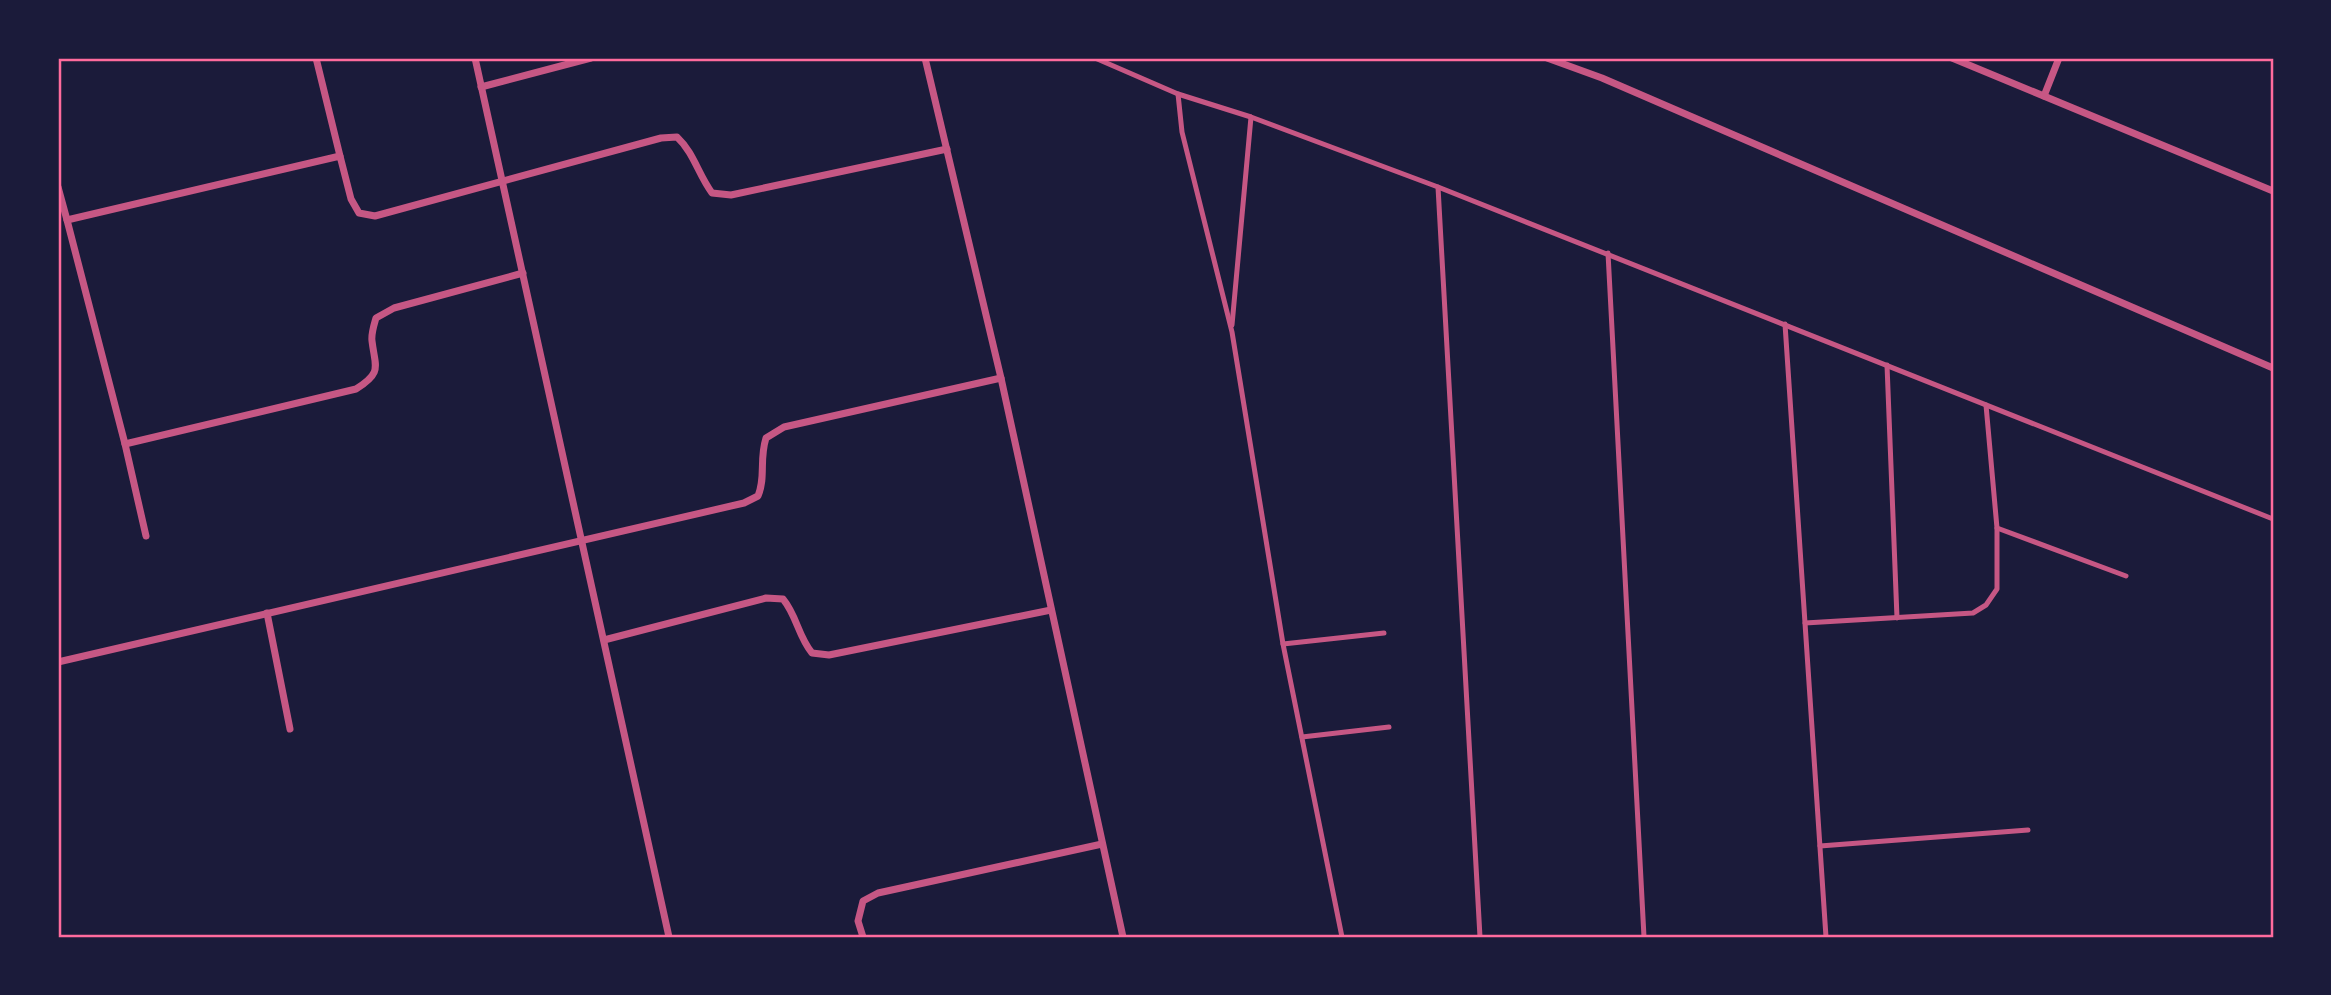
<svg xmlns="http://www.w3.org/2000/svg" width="2331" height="995" viewBox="0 0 2331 995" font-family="Barlow,sans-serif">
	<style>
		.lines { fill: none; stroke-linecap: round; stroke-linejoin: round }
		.service { stroke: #c65784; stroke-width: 5 }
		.minor { stroke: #c65784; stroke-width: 7 }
		.neatline { fill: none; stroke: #ff6b9d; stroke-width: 2.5 }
	</style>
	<rect width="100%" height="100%" fill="#1b1b3a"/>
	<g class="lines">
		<g class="service">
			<polyline points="1095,58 1178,94 1251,117 1438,187 1480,937"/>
			<polyline points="1178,94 1182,132 1232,332 1283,644 1342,937"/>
			<polyline points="1438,187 2273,519"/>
			<polyline points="1608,253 1644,937"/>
			<polyline points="1785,324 1826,937"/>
			<polyline points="1232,325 1251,117"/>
			<polyline points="1887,365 1897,618"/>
			<polyline points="1997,528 2126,576"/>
			<polyline points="1805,623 1973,613 1986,605 1997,589 1997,528 1986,405"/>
			<polyline points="1283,644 1384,633"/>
			<polyline points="1302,737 1389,727"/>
			<polyline points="1820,846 2028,830"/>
		</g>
		<g class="minor">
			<polyline points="316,58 340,156"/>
			<polyline points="475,58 669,937"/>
			<polyline points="925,58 1001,378 1123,937"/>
			<polyline points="1547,58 1602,78 2273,368"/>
			<polyline points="1952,58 2273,191"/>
			<polyline points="481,87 591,58"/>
			<polyline points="2044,96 2059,58"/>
			<polyline points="58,187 67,220"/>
			<path d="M523,273L394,308L376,318C374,325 371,334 372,341C375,367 383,372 356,389L125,444L67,220L340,156L351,199L359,213L375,216L661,138L677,137C694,153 698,174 712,193L731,195L947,149"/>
			<polyline points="125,444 146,536"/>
			<polyline points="267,613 290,729"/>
			<path d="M604,640L766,598L783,599C797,616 798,636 812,653L829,655L1051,610"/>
			<path d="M58,662L744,503L758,496C766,477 759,460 766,438L784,427L1001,378"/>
			<polyline points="863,937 858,921 863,901 878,893 1102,844"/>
		</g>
	</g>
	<rect width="2331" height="995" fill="none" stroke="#1b1b3a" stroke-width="119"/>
	<rect x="60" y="60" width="2212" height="876" class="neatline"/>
</svg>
